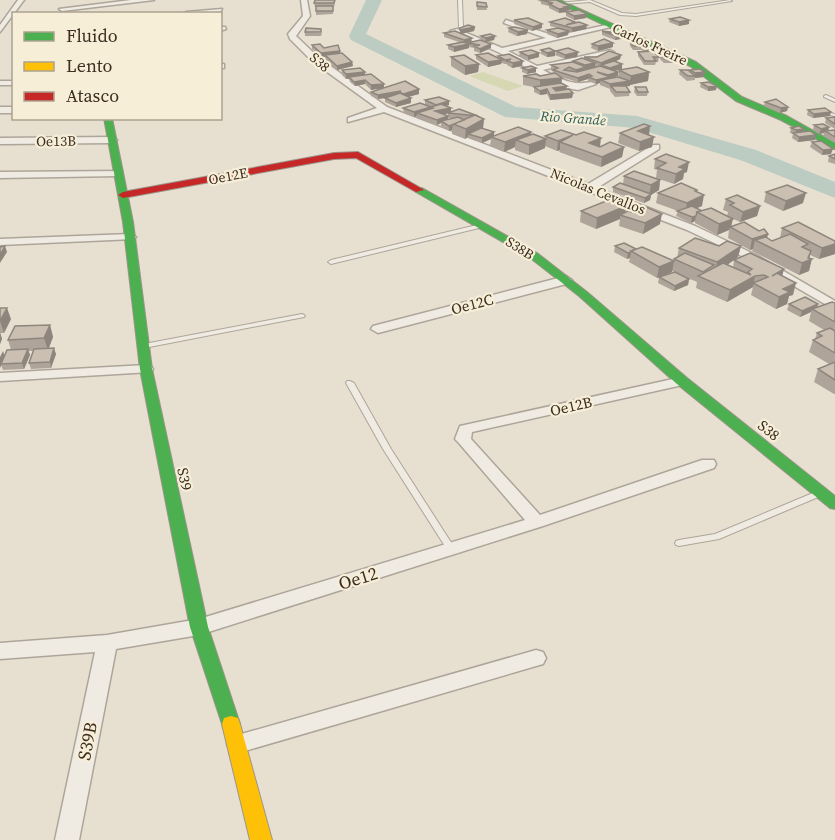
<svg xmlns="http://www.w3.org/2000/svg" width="835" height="840" viewBox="0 0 835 840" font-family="'Source Serif 4',serif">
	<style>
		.green { fill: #d6d7b3 }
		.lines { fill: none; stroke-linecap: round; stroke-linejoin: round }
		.river { fill: #bcccc2; fill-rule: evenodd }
		.lane-casing { stroke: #ada599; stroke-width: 2 }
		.street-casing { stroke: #ada599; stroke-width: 3 }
		.fast-casing { stroke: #9c958a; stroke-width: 2 }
		.slow-casing { stroke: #9c958a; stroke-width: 2 }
		.jam-casing { stroke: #9c958a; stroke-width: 2 }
		.lane { fill: #efebe3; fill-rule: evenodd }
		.street { fill: #efebe3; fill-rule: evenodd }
		.fast { fill: #4caf50; fill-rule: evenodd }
		.slow { fill: #ffc107; fill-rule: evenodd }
		.jam { fill: #c62828; fill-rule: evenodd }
		.wall { fill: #afa499; fill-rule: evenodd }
		.shaded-wall { fill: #8e867d }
		.building { fill: #cbbfb2; stroke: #8e867d; stroke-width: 1.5 }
		.labels { text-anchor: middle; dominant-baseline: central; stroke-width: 4.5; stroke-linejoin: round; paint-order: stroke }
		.far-street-label { font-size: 14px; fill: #3d2e20; stroke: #f7eed8 }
		.far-water-label { font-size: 14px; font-style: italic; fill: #2f5d5a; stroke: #f7eed8 }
		.street-label { font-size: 15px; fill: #3d2e20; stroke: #f7eed8 }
		.near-street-label { font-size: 18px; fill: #3d2e20; stroke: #f7eed8 }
	</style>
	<rect width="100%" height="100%" fill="#e7e0d1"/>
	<polygon class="green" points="483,72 523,86 508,91 469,76"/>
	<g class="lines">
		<polygon class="river" points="366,0 382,0 366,34 516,107 637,116 756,150 835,182 835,198 740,160 635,128 505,117 351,40 349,36"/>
		<g class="lane-casing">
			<g id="lane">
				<polygon points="458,0 462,0 463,27 461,28 459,27"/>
				<polygon points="590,0 622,13 636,14 730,0 732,1 636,16 620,15 590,2 561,4 559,3"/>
				<polygon points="826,95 835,99 835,102 824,97 824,96"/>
				<polygon points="830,113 835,114 835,116 830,115"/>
				<polygon points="481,224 483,225 483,227 331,264 328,262 331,260"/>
				<polygon points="302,314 304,315 305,316 304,317 144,348 141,346 144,344"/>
				<polygon points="347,381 350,381 354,383 391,449 454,547 455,549 454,551 448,551 383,449 346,383"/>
				<polygon points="820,490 823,491 824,493 823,495 719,539 679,546 676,545 675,543 676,541 679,540 715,534"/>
			</g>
		</g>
		<g class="street-casing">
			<g id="street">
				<polygon points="18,0 24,0 0,32 0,25"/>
				<polygon points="131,0 154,0 62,11 59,9"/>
				<polygon points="301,0 307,0 310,16 296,36 318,57 387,107 588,184 653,145 659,145 659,149 597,188 695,226 756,255 835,301 835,310 748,259 687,230 384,112 348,122 348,118 377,108 312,61 290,39 288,34 303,16"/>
				<polygon points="222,9 220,12 183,14 186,12"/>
				<path d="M506,20L555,36L611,24L615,26L508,51L537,66L610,50L614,52L543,70C561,79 571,86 592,82L596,84L578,90L562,87L498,52L450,31L457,29L502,48L546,38L504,23Z"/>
				<polygon points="220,27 225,27 226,29 220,31"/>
				<rect x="220" y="64" width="4" height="4"/>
				<rect x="0" y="81" width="14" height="4"/>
				<rect x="0" y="107" width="14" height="6"/>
				<polygon points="0,138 112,137 117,140 112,143 0,144"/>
				<polygon points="122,171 122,175 118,176 0,178 0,172"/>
				<polygon points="130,234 136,237 134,239 0,245 0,239"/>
				<polygon points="566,276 572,280 570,283 378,333 371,329 373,326"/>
				<polygon points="146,365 151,366 153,369 151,372 0,381 0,373"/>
				<polygon points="682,377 689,381 687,384 472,432 471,439 540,515 702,460 714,460 716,464 714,468 543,526 199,635 116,649 79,840 55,840 95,652 0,659 0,643 107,635 199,619 525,520 458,442 455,439 460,426"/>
				<polygon points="536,650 543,652 546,658 543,664 238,753 230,751 227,744 230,737 238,735"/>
			</g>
		</g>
		<g class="fast-casing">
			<g id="fast">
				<polygon points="552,0 560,0 696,62 742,97 787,116 835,143 835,149 781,120 736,101 690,66"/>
				<polygon points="104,118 112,118 133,222 152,369 208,627 240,724 238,730 231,732 224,730 222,724 190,627 140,369 123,222"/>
				<polygon points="416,188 422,188 537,253 587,292 687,378 835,496 835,509 830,508 677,384 579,296 529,257 416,192"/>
			</g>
		</g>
		<g class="slow-casing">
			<polygon id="slow" points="231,716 238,718 240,724 272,840 250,840 222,724 224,718"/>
		</g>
		<g class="jam-casing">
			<polygon id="jam" points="358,152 424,190 416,192 356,158 334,159 123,198 118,195 123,192 334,153"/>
		</g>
		<use href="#lane" class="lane"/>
		<use href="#street" class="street"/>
		<use href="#fast" class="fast"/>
		<use href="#slow" class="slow"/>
		<use href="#jam" class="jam"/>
	</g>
	<g class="wall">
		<polygon points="537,0 556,0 570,6 570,10 566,11 566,12 559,13 549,8 549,6 541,4 541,2"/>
		<polygon points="314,3 335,3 334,7 333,7 333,14 316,15 316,7 315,7"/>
		<polygon points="486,3 487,10 477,10 477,6"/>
		<polygon points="566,12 586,18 574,20 566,16"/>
		<polygon points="670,19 689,24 679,26 669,22"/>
		<polygon points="514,20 542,24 542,28 532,31 514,24"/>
		<polygon points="550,22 587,25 586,29 572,32 569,31 568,35 557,38 547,34 547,30 557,28 550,26"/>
		<polygon points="475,27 474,31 462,34 471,42 481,40 481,36 495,36 494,40 486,42 491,44 491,48 480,53 474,51 474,48 469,47 469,48 454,52 448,49 448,45 459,42 444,37 444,33 460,33 460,28"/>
		<polygon points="509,28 527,34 517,36 508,32"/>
		<polygon points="602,31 626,38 615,40 602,35"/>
		<polygon points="305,32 322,33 321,36 305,36"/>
		<polygon points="630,42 656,50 655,54 659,57 658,62 656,62 655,65 644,65 638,56 638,52 643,52 642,50 633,50 630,46"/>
		<polygon points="592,44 613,47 598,51 591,48"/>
		<polygon points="312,45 324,48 340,53 352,62 353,66 337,70 325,60 325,57 322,57 312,49"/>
		<polygon points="541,50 555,56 547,57 541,54"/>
		<polygon points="556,51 578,52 577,57 565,59 555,55"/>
		<polygon points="520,52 539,53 539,57 528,60 519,56"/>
		<polygon points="476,55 497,58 498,56 522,66 512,68 507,65 507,64 505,64 502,63 501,64 488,67 476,59"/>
		<polygon points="621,55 620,59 615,62 622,64 622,69 615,71 618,72 618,76 610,79 618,77 619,70 649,72 648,81 630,85 630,86 626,86 630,92 629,96 615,97 610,91 610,89 600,85 600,83 596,84 588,81 588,79 578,82 561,77 562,83 566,90 573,93 572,98 550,100 547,94 540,95 534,92 534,87 523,85 523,76 540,76 552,74 553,71 551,70 551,65 572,62 573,61 584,59 584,57"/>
		<polygon points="660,55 679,58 679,63 664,63 660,59"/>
		<polygon points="451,57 479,64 478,72 465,75 451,66"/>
		<polygon points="522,68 536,72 527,74 522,72"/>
		<polygon points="342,70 365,75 384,88 419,94 408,97 411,103 396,107 385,102 385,98 378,99 371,96 371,92 381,88 371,90 365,84 355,86 350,82 349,78 346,79 342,75"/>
		<polygon points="680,70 690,71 690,70 704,77 695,78 695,80 687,81 679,74"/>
		<polygon points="701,83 716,90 708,91 700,87"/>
		<polygon points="635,87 648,92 647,96 637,96 634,92"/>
		<path d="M425,100L449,101V105L446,106L451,108V113L459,109L484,119L483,128V129L494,135L531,134L545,138V136L600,147H624L622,157L601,167L559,152L560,150L557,151L545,146V148L529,155L515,150V147L504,152L490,146L491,139L482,143L468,138V137L465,139L452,134V130L449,131L441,126V123L437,125L417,118V116L414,117L404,113L403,108L425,104ZM448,113V118H452L448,120V116L443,114Z"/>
		<polygon points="765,102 788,107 787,111 780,113 764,106"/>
		<polygon points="808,110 830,116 813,118 807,115"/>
		<polygon points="835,117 835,129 825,123 826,118"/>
		<polygon points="814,125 829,127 828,131 835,130 835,143 823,136 824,133 819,134 813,130"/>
		<polygon points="791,128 804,129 804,132 815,140 798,142 792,138 793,134 790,133"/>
		<polygon points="620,133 649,135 652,147 639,151 618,143"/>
		<polygon points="812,142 831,154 822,155 810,147"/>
		<polygon points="666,154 687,172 684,173 683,179 674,184 656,178 657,170 654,169 655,159"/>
		<polygon points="835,154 835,164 828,162 829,156"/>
		<polygon points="624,176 660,180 659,190 651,195 650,200 644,203 613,192 613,187 623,184"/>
		<polygon points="697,190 697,192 702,206 697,208 731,226 759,231 768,234 767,238 772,241 780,238 782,228 835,241 835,254 819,259 810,255 809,271 799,275 752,251 753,249 750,250 728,238 729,230 717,235 695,223 695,221 691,223 676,216 678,211 656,203 658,193"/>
		<polygon points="766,192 803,203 783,211 764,202"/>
		<polygon points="726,199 760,206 757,216 740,222 727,216 728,212 723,210"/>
		<polygon points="622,204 626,206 625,213 660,224 643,234 619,226 620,219 596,229 580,222 581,211"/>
		<polygon points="615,246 636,249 674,261 674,259 677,258 679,248 741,246 738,257 728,264 733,267 734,260 784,269 782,276 793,295 789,296 787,304 776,309 751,295 753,287 727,302 696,288 697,282 672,271 672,272 657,278 629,262 630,258 627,259 614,252"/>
		<polygon points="659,277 689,279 688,285 674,291 658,283"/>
		<polygon points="835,303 835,394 834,394 814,382 818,369 829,364 809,352 813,340 815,339 817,333 824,330 809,321 811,312 800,317 787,310 789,304 817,307"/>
		<polygon points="0,308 11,319 4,333 0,333 2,339 0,344"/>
		<polygon points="50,325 53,337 49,348 56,354 51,368 31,369 29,363 33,351 28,351 30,355 24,369 3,370 1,365 5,356 11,350 8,340"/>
	</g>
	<g class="shaded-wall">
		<polygon points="570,6 570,10 566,11 566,12 559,13 559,9"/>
		<polygon points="587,14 586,18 574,20 574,16"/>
		<polygon points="689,20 689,24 679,26 679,22"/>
		<polygon points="542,24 542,28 532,31 533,27"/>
		<polygon points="587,25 586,29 572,32 572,28"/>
		<polygon points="475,27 474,31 460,34 460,30"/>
		<polygon points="528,30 527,34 517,36 518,32"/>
		<polygon points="569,31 568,35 557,38 558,34"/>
		<polygon points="626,34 626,38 615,40 616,36"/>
		<polygon points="495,36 494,40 485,42 486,38"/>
		<polygon points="472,38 471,42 464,44 464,40"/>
		<polygon points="613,43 613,47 598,51 598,46"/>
		<polygon points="469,44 469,48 454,52 454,47"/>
		<polygon points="491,44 491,48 480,53 480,49"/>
		<polygon points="340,51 340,55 325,55 325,57 322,57 321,53"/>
		<polygon points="555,51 555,56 547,57 547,53"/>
		<polygon points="578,52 577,57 565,59 565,55"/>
		<polygon points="539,53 539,57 528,60 528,56"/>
		<polygon points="621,55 620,59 605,66 601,65 601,68 601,63"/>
		<polygon points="502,60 501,64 488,67 488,62"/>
		<polygon points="523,61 522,66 512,68 513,63"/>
		<polygon points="352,62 353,66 337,70 337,66"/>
		<polygon points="595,63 595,67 576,74 576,70 585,68 585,65"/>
		<polygon points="479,64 478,72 465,75 465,66"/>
		<polygon points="622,64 622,69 610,72 610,68"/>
		<polygon points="536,68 536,72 527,74 528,70"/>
		<polygon points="365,72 365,76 346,79 346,74"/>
		<polygon points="618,72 618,76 601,80 600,83 596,84 596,80 608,77 608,75"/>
		<polygon points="649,72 648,81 630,85 630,86 613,88 611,86 610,89 610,84 630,81 631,76"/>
		<polygon points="705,72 704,77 695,78 695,73"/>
		<polygon points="589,74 588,79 578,82 578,78"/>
		<polygon points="562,78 561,86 540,89 540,80"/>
		<polygon points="365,80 365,84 355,86 354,82"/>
		<polygon points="384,84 384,88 371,90 371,85"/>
		<polygon points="567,86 566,90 553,93 553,88"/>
		<polygon points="717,86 716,90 708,91 708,87"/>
		<polygon points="419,89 419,94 404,98 404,94"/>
		<polygon points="547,89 547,94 540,95 540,91"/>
		<polygon points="398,92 398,96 378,99 378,95"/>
		<polygon points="573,93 572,98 550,100 550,95"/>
		<polygon points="411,98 411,103 396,107 396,103"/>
		<polygon points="449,101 449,105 436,109 436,105"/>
		<polygon points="431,107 431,111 417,113 417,116 414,117 414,112"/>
		<polygon points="788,107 787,111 780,113 781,108"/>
		<polygon points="451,108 451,113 435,116 435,111"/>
		<polygon points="831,112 830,116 813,118 814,114"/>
		<polygon points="448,116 448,121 441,121 441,123 437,125 437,120"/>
		<polygon points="484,119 483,128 472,135 468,134 468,137 465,139 466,129"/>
		<polygon points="453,125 452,130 449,131 449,126"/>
		<polygon points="650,126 649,136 638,131"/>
		<polygon points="829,127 828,132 825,131 824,133 819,134 821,129"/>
		<polygon points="804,129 803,134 795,135 796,130"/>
		<polygon points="494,132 494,137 491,137 491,139 482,143 482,138"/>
		<polygon points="531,132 531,141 516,140 515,147 504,152 505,142"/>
		<polygon points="573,135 560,142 560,150 557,151 558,141"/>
		<polygon points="816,135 815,140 798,142 799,137"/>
		<polygon points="654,137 652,147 639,151 640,142"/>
		<polygon points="601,138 600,147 588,153 589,143"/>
		<polygon points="546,139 545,148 529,155 529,145"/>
		<polygon points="624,147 622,157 601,167 602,157"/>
		<polygon points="833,149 831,154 822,155 823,150"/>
		<polygon points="689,162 687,172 684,173 683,179 674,184 676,174 679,167"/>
		<polygon points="660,180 659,190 651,195 650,200 644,203 645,198 649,196 651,185"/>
		<polygon points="697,190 695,199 704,195 702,206 685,213 687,203 695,191"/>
		<polygon points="806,193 803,203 783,211 786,201"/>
		<polygon points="622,199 621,208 626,206 625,216 620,215 620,219 596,229 597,218 616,202"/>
		<polygon points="760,206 757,216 740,222 743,212"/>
		<polygon points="662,214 660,224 643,234 645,223"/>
		<polygon points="696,216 695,221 691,223 692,217"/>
		<polygon points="733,219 731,227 730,227 729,230 717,235 719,224"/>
		<polygon points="768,234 765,245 755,240 753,249 750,250 752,239"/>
		<polygon points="835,244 835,254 819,259 822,248"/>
		<polygon points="5,246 7,252 0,263 0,255"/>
		<polygon points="741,246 738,257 715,274 717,262"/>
		<polygon points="811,251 808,261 812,259 809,271 799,275 802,263"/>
		<polygon points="631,252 630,258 627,259 628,253"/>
		<polygon points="674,261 672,272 657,278 659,267"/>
		<polygon points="784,269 781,280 772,276"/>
		<polygon points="755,276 753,287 727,302 730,290"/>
		<polygon points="689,279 688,285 674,291 675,286"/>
		<polygon points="796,283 793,295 789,296 787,304 776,309 779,297 783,289"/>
		<polygon points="818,304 817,310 812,309 811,312 800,317 802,311"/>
		<polygon points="7,308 11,319 4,333 0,321"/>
		<polygon points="50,325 53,337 48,350 44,338"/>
		<polygon points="0,332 2,339 0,344"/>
		<polygon points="54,348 56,354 51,368 50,362"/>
		<polygon points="28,349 30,355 24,369 22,363"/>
		<polygon points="3,351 5,357 0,368 0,357"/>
	</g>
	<g class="building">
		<polygon points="315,0 335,0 334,3 314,3"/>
		<polygon points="541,0 556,0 570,6 564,7 566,8 559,9 549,4 553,3"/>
		<polygon points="477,2 486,3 487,7 477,6"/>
		<rect x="316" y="6" width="17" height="5"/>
		<polygon points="579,10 587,14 574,16 566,12"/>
		<polygon points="680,17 689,20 679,22 670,19"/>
		<polygon points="528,18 542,24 533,27 514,20"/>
		<polygon points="565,18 575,22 566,25 579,22 587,25 572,28 550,22"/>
		<polygon points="468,25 475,27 460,30 460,28"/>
		<polygon points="515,27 528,30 518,32 509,28"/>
		<polygon points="306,28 321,29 321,32 305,32"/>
		<polygon points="558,28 569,31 558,34 547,30"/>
		<polygon points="455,31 472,38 464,40 444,33"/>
		<polygon points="602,31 626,34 616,36"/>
		<polygon points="490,34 495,36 486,38 481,36"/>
		<polygon points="604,39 613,43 598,46 592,44"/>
		<polygon points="480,40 491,44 480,49 474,46 480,45 468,43"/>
		<polygon points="463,42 469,44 454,47 448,45"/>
		<polygon points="630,42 645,42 656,50 646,50 643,46 633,46"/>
		<polygon points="320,44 324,48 338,45 340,51 321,53 312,45"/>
		<polygon points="549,48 555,51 547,53 541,50"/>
		<polygon points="568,48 578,52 565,55 556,51"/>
		<polygon points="531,50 539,53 528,56 520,52"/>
		<polygon points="609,51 621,55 601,63 584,57 597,57"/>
		<polygon points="653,51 659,57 653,57 656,61 645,61 638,52"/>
		<polygon points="342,53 352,62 337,66 325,55"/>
		<polygon points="488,53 502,60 488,62 476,55"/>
		<polygon points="509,54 523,61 513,63 507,61 511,59 505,60 498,56"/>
		<polygon points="675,54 679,58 665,59 660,55"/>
		<polygon points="464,55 479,64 465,66 451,57"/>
		<polygon points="582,58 595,63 585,65 573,61"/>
		<polygon points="614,61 622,64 610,68 601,65"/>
		<polygon points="573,62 586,67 576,70 569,67 564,70 577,72 600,66 618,72 608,75 597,72 610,77 596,80 588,77 592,76 589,74 578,78 553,70 558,68 551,65"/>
		<polygon points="531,66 536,68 528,70 522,68"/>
		<polygon points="637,67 649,72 631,76 619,70"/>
		<polygon points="360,68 365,72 346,74 342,70"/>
		<polygon points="700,69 705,72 695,73 690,70"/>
		<polygon points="680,70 688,70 695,76 688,76"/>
		<polygon points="555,73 562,78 540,80 523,76 536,74 540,76"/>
		<polygon points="371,74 384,84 371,85 365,80 354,82 349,77"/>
		<polygon points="618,77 630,81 610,84 601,80"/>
		<polygon points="405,81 419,89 404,94 398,92 401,91 378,95 371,92"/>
		<polygon points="709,82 717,86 708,87 701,83"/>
		<polygon points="561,83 567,86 553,88 556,91 569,89 573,93 550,95 547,89 540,91 534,87"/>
		<polygon points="611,86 626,86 630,92 616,92"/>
		<polygon points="635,87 646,87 648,92 638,92"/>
		<polygon points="400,93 411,98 396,103 385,98"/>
		<polygon points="439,97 449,101 436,105 425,100"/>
		<polygon points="776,99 788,107 781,108 765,102"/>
		<polygon points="420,103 431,107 414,112 403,108"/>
		<polygon points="441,104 451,108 435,111 448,116 437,120 417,113 433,108 431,107"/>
		<polygon points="825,108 831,112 814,114 808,110"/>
		<polygon points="459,109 478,116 448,113"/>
		<polygon points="475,115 484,119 466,129 453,124"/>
		<polygon points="458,117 464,120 449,126 441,121"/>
		<polygon points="835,117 835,124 826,118"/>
		<polygon points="644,124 650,126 638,131 654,137 640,142 620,133"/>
		<polygon points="823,124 829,127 821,129 814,125"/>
		<polygon points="799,126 804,129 796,130 791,128"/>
		<polygon points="518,127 531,132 505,142 491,137"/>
		<polygon points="481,128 494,132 482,138 468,134"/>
		<polygon points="561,130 576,135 584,132 601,138 589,143 600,147 610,142 624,147 602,157 560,142 573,135 558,141 545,136"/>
		<polygon points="835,130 835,137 825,131"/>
		<polygon points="810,131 816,135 799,137 793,133"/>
		<polygon points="533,134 546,139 529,145 516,140"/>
		<polygon points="821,141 833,149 823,150 812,142"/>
		<polygon points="666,154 689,162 679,167 685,169 676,174 657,168 666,163 655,159"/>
		<polygon points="835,154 835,159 829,156"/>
		<polygon points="634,171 660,180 651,185 624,176"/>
		<polygon points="620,183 651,194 645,198 613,187"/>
		<polygon points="681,183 697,190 695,191 704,195 687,203 658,193"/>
		<polygon points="787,185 806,193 786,201 766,192"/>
		<polygon points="737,195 760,206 743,212 730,205 734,203 726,199"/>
		<polygon points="616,197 622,199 616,202 626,206 597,218 581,211"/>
		<polygon points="692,206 702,211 697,212 696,216 692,217 677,211"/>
		<polygon points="646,207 662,214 645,223 620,215 628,211 634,213"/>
		<polygon points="711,208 733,219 719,224 697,212"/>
		<polygon points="744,222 759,231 764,229 768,234 752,239 730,227"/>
		<polygon points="798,222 835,241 835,244 822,248 782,228"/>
		<polygon points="790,234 808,244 802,247 811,251 808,258 812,259 802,263 755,240 766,237 772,241"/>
		<polygon points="695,238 719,246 727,241 741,246 717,262 679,248"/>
		<polygon points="624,243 636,249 631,251 631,252 628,253 615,246"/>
		<polygon points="5,246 0,255 0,247"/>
		<polygon points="642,247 674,261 659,267 631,251"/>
		<polygon points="685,253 714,265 703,272 674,259"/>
		<polygon points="750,253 784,269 772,276 777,273 796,283 783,289 790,292 779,297 753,283 768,277 764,275 755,276 730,290 698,276 723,263 751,275 748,272 752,269 734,260"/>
		<polygon points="675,272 689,279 675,286 659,277"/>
		<polygon points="805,297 818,304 802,311 789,304"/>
		<polygon points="832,302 835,303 835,322 812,309"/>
		<polygon points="0,308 7,308 0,321"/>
		<polygon points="50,325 44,338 8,340 15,326"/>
		<polygon points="830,328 835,331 835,353 813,340 822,336 817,333"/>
		<polygon points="54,348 50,362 29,363 34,349"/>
		<polygon points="28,349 22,363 1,364 7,350"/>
		<polygon points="835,362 835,380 818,369"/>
	</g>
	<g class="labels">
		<g class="far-street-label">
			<text transform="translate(650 44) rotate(25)">Carlos Freire</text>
			<text transform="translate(320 62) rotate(40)">S38</text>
			<text transform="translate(56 141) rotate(-1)">Oe13B</text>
			<text transform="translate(228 176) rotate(-11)">Oe12E</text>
			<text transform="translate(598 191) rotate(22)">Nicolas Cevallos</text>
			<text transform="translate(520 248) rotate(32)">S38B</text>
		</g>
		<g class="far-water-label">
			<text transform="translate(573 118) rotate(4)">Rio Grande</text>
		</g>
		<g class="street-label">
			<text transform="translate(472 304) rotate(-15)">Oe12C</text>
			<text transform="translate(571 406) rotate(-13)">Oe12B</text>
			<text transform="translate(769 430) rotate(39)">S38</text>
			<text transform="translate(185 479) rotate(78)">S39</text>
		</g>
		<g class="near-street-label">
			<text transform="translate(358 578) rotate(-17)">Oe12</text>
			<text transform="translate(87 741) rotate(-79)">S39B</text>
		</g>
	</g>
	<rect x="12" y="12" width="210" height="108" fill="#f7eed8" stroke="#ada18e" stroke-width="1.5"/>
	<rect x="24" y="32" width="30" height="9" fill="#4caf50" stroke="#ada18e" stroke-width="1.5"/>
	<text x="66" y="42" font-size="18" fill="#3d2e20">Fluido</text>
	<rect x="24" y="62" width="30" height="9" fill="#ffc107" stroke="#ada18e" stroke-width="1.5"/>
	<text x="66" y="72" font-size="18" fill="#3d2e20">Lento</text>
	<rect x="24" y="92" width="30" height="9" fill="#c62828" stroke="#ada18e" stroke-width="1.5"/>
	<text x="66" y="102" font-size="18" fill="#3d2e20">Atasco</text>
</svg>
